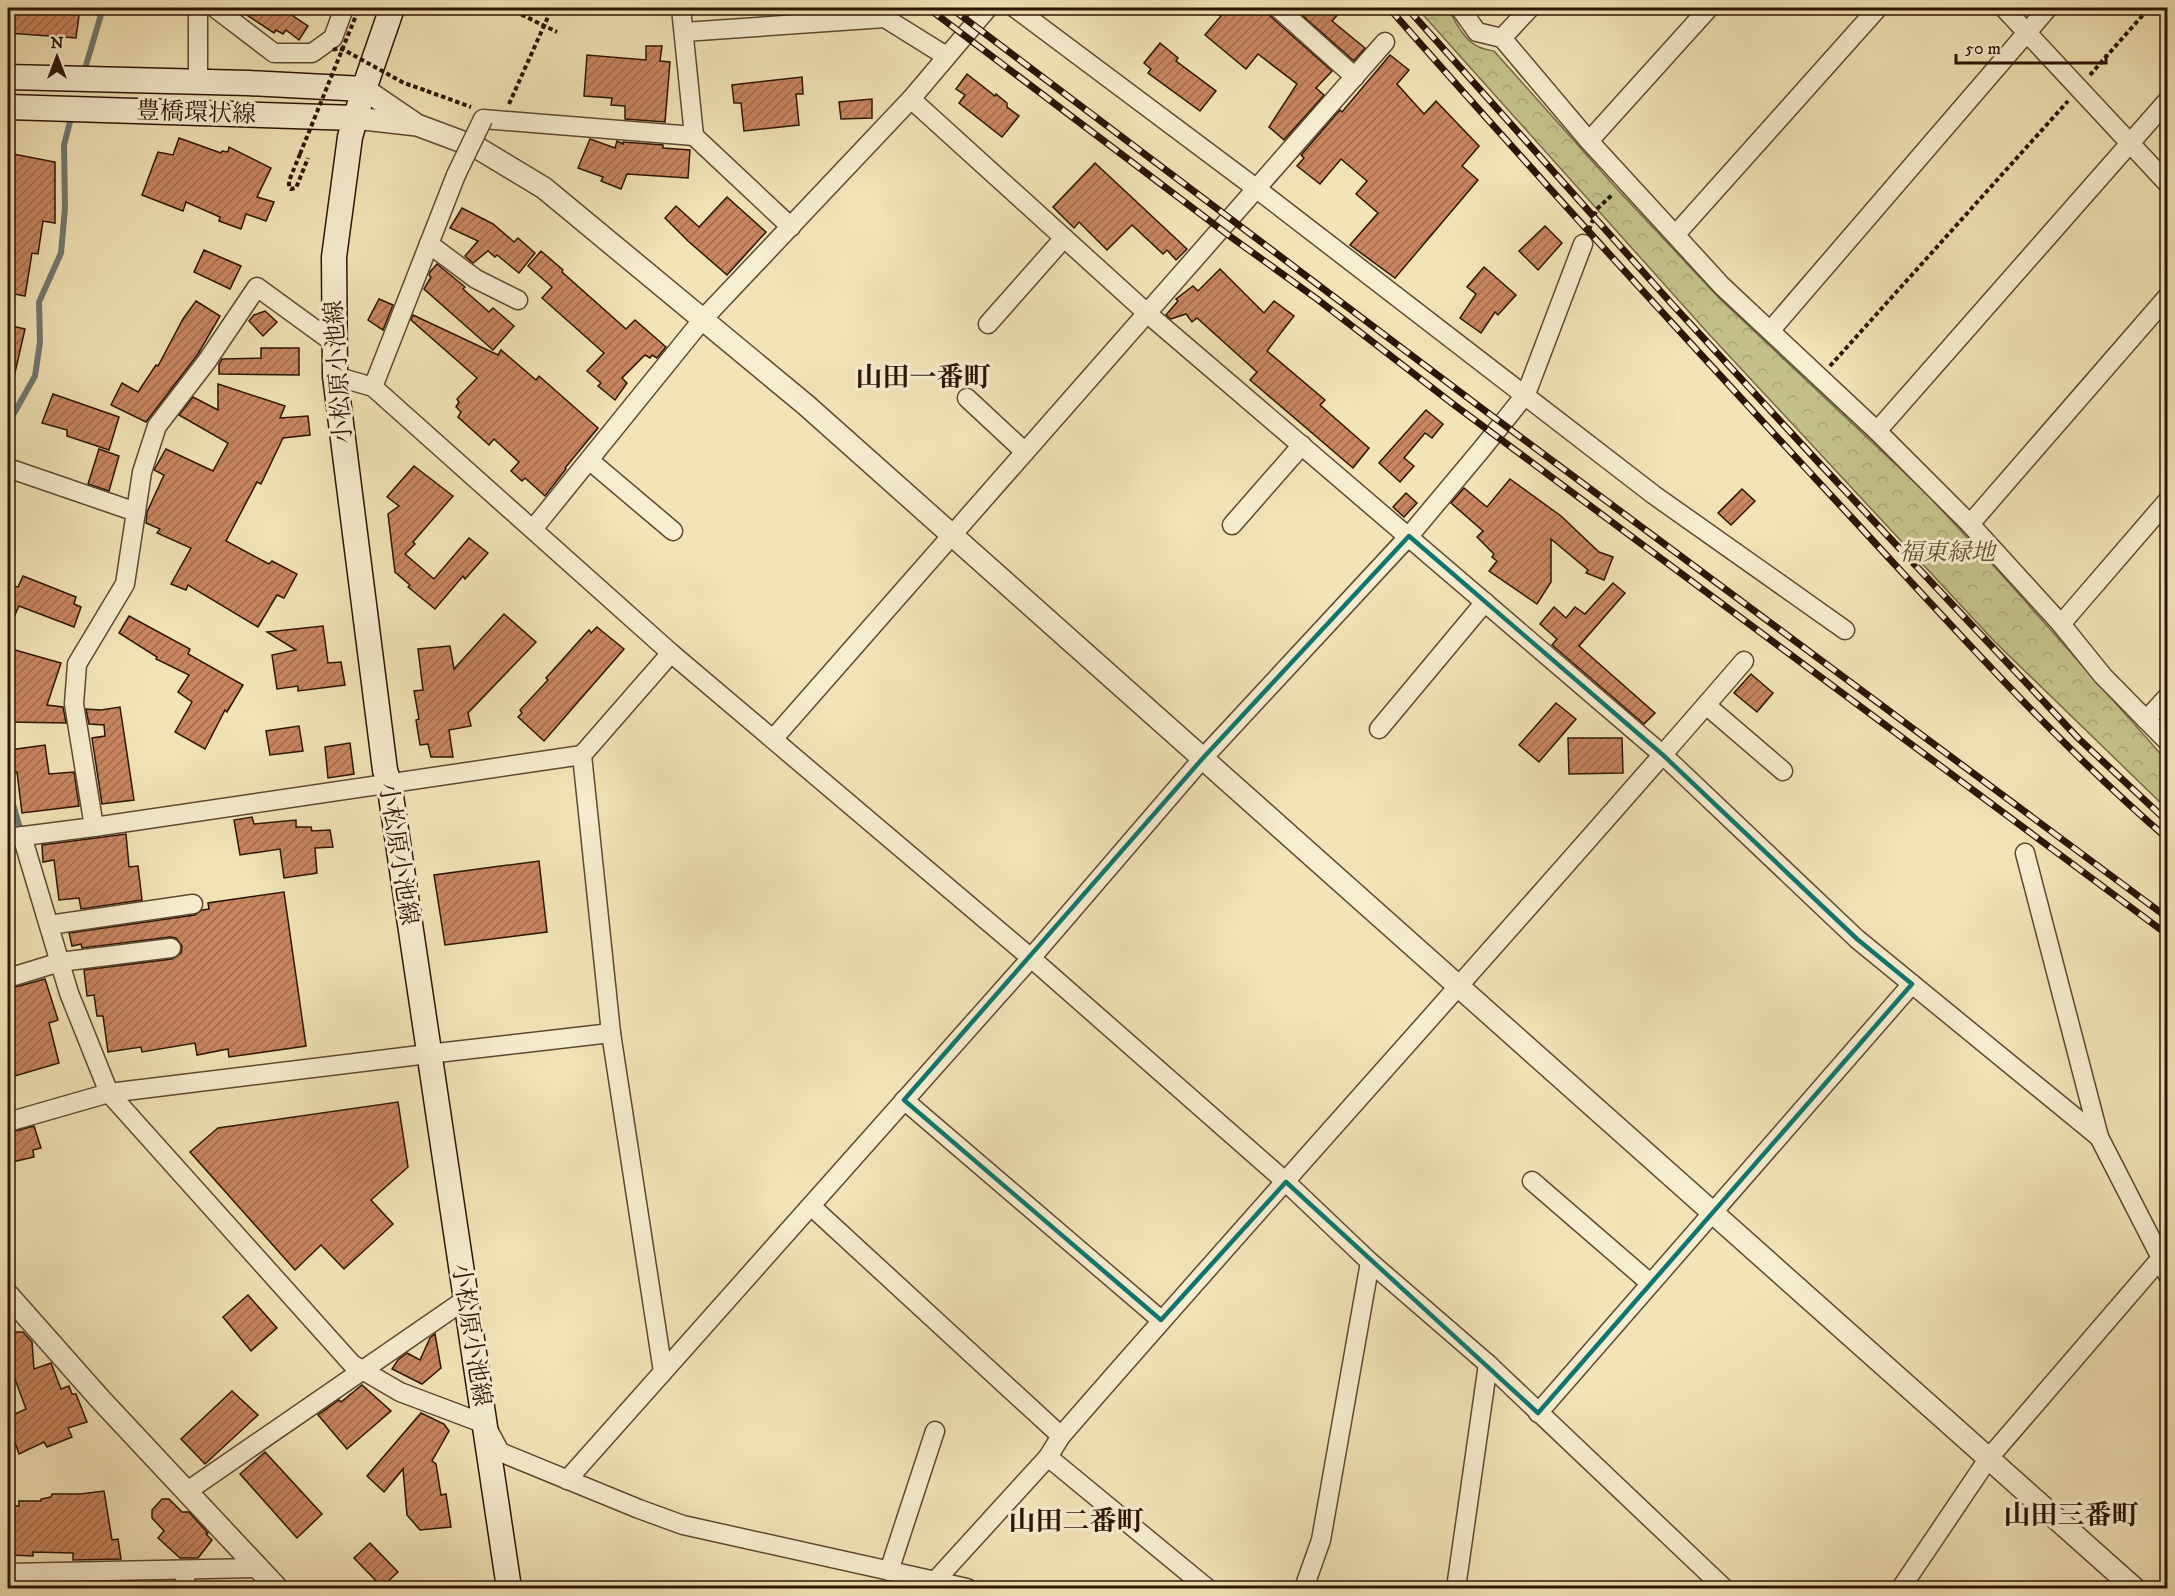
<svg xmlns="http://www.w3.org/2000/svg" width="2175" height="1596" viewBox="0 0 2175 1596" font-family="'IM FELL DW Pica','Noto Serif JP',serif">
	<style>
		.park { fill: url(#park-crowns); stroke: #786a48; stroke-width: 1.5 }
		.lines { fill: none; stroke-linecap: round; stroke-linejoin: round }
		.stream { stroke: #707971; stroke-width: 6 }
		.building { fill: url(#building-hatch); stroke: #2c1406; stroke-width: 1.5 }
		.minor-casing { stroke: #5e4832; stroke-width: 21 }
		.tertiary-casing { stroke: #5e4832; stroke-width: 24 }
		.secondary-casing { stroke: #2c1406; stroke-width: 27 }
		.path { stroke: #2c1406; stroke-width: 4; stroke-dasharray: 4.5 3; stroke-linecap: butt }
		.minor { stroke: #f7edd0; stroke-width: 18 }
		.tertiary { stroke: #f7edd0; stroke-width: 21 }
		.secondary { stroke: #f7edd0; stroke-width: 24 }
		.rail-casing { stroke: #2c1406; stroke-width: 7 }
		.rail { stroke: #f7edd0; stroke-width: 4.5; stroke-dasharray: 14; stroke-linecap: butt }
		.minor-bridge-casing { stroke: #5e4832; stroke-width: 21; stroke-linecap: butt }
		.path-bridge { stroke: #2c1406; stroke-width: 4; stroke-dasharray: 4.5 3; stroke-linecap: butt }
		.minor-bridge { stroke: #f7edd0; stroke-width: 18 }
		.marked { fill: none; stroke: #0f766e; stroke-width: 4.5; stroke-linejoin: round }
		.labels { text-anchor: middle; dominant-baseline: central; stroke-width: 6; stroke-linejoin: round; paint-order: stroke }
		.street-label { font-size: 24px; fill: #2c1406; stroke: #f7edd0 }
		.park-label { font-size: 24px; font-style: italic; fill: #615134; stroke: #f7edd0 }
		.quarter-label { font-size: 27px; font-weight: bold; fill: #2c1406; stroke: #f7edd0 }
	</style>
	<defs>
		<pattern id="park-crowns" width="20" height="18" patternUnits="userSpaceOnUse" patternTransform="scale(1.5)"><rect width="20" height="18" fill="#c3c189"/><path d="M2 6a3 3 0 1 1 6 0M12 15a3 3 0 1 1 6 0" fill="none" stroke="#a8a575"/></pattern>
		<pattern id="building-hatch" width="6" height="6" patternUnits="userSpaceOnUse" patternTransform="scale(1.5)"><rect width="6" height="6" fill="#c98661"/><path d="M-1 1l2-2M0 6l6-6M5 7l2-2" fill="none" stroke="#a36c4e"/></pattern>
	</defs>
	<rect width="100%" height="100%" fill="#f2e4b7"/>
	<filter id="stains"><feTurbulence type="fractalNoise" baseFrequency=".00333" numOctaves="4"/><feColorMatrix values="0 0 0 0 .2 0 0 0 0 .09 0 0 0 0 .02 0 0 0 .5 -.17"/></filter>
	<radialGradient id="worn" r=".72"><stop offset=".6" stop-color="#630" stop-opacity="0"/><stop offset="1" stop-color="#630" stop-opacity=".3"/></radialGradient>
	<path class="park" d="M1417,8H1448C1455,21 1464,41 1479,47C1483,49 1489,50 1494,51L1617,189L1720,299L1925,492L2001,574L2167,761V809L1994,641L1707,332Z"/>
	<g class="lines">
		<g class="stream">
			<polyline points="84,72 103,8"/>
			<polyline points="8,424 35,376 40,342 39,302 61,253 65,208 64,145 72,114"/>
			<polyline points="8,787 22,835"/>
		</g>
	</g>
	<g class="building">
		<polygon points="8,8 80,8 76,38 8,33"/>
		<polygon points="236,8 281,8 308,26 299,40 286,30 283,34 276,30 274,33"/>
		<polygon points="1210,8 1267,8 1270,16 1332,71 1316,88 1324,95 1284,140 1269,127 1297,84 1258,54 1246,69 1205,35 1221,16"/>
		<polygon points="1294,8 1344,8 1332,21 1365,48 1354,61"/>
		<polygon points="1160,43 1178,58 1176,61 1216,91 1200,111 1148,73 1151,69 1144,63"/>
		<polygon points="646,46 662,46 660,61 670,62 665,122 625,119 625,106 611,105 612,98 584,96 587,55 646,60"/>
		<polygon points="1390,55 1409,70 1397,84 1424,114 1436,101 1479,146 1462,166 1478,180 1395,278 1350,245 1378,213 1356,194 1367,181 1341,159 1320,184 1297,166 1304,158 1301,155 1340,110 1342,112"/>
		<polygon points="967,74 995,96 996,94 1007,103 1007,107 1019,116 1002,137 959,103 965,95 956,89"/>
		<polygon points="802,77 803,94 796,94 799,125 744,131 741,103 734,103 732,85"/>
		<polygon points="872,99 872,118 841,119 839,102"/>
		<polygon points="179,138 221,153 222,151 228,152 229,147 271,168 257,197 274,202 266,221 246,214 241,229 219,221 220,217 186,202 183,211 142,195 158,152 173,155"/>
		<polygon points="590,139 615,148 617,141 623,144 623,142 663,145 663,148 690,150 688,178 627,174 621,189 601,181 603,177 578,168"/>
		<polygon points="8,153 55,162 55,223 43,221 38,254 32,253 25,296 9,293 15,250 9,249 15,216 8,215"/>
		<polygon points="1095,163 1187,249 1176,260 1167,250 1163,254 1132,225 1107,250 1079,222 1074,228 1053,207"/>
		<polygon points="727,197 766,232 727,275 688,241 665,218 676,206 699,227"/>
		<polygon points="462,208 493,224 514,242 518,238 535,253 519,273 497,255 495,257 488,251 473,263 465,256 478,241 450,228"/>
		<polygon points="1545,226 1562,243 1538,270 1519,251"/>
		<polygon points="204,250 241,266 230,289 194,272"/>
		<polygon points="541,251 563,270 562,272 626,329 635,320 666,347 657,358 652,355 650,358 645,355 622,378 627,383 615,400 598,386 601,383 587,371 604,353 542,298 552,287 528,266"/>
		<polygon points="437,264 465,287 463,289 489,312 493,308 514,326 493,350 424,289 431,277 429,275 430,272"/>
		<polygon points="1484,267 1516,295 1498,315 1495,312 1481,333 1460,318 1476,294 1467,287"/>
		<polygon points="1220,269 1264,313 1274,301 1294,316 1267,351 1325,400 1320,405 1369,448 1353,468 1250,380 1257,372 1197,318 1192,322 1186,314 1171,319 1166,315 1178,301 1176,299 1193,286 1198,291"/>
		<polygon points="379,299 393,305 383,330 368,320"/>
		<polygon points="196,301 220,316 198,354 146,422 111,405 122,383 138,392 156,365 158,366 183,319"/>
		<polygon points="265,311 277,322 263,336 249,321 254,315"/>
		<polygon points="413,315 498,355 501,350 536,380 539,376 598,428 565,468 566,469 545,496 525,478 522,481 511,471 519,462 494,439 489,445 458,417 461,412 456,407 459,402 457,399 477,378 411,320"/>
		<polygon points="8,325 25,329 14,377 8,376"/>
		<polygon points="261,348 299,348 299,375 219,374 219,364 222,359 261,358"/>
		<polygon points="218,384 285,406 280,418 308,416 310,435 283,438 261,484 257,482 226,541 269,564 272,561 297,574 284,598 277,595 258,627 188,585 186,590 171,584 191,548 157,533 160,529 146,523 147,512 164,475 154,470 166,449 213,471 228,443 179,415 193,397 218,410"/>
		<polygon points="53,394 119,417 109,450 67,436 67,430 42,423"/>
		<polygon points="1426,410 1443,424 1432,438 1425,433 1404,458 1414,466 1400,482 1379,463"/>
		<polygon points="99,449 119,456 109,491 88,484"/>
		<polygon points="414,466 453,496 413,542 415,544 405,554 434,579 469,538 488,553 465,579 463,576 435,609 408,587 410,585 395,572 388,514 399,506 387,497"/>
		<polygon points="1510,479 1561,516 1599,552 1613,557 1604,580 1586,573 1588,570 1551,539 1551,582 1537,604 1489,571 1497,561 1492,557 1494,554 1477,537 1483,531 1451,503 1464,488 1487,507"/>
		<polygon points="1742,489 1755,501 1731,525 1718,513"/>
		<polygon points="1406,493 1417,503 1404,517 1393,507"/>
		<polygon points="23,576 76,597 74,604 81,607 74,627 19,606 8,630 8,585 18,587"/>
		<polygon points="1613,583 1625,593 1579,646 1655,713 1644,724 1552,645 1557,639 1540,624 1554,607 1566,618 1575,607 1585,614"/>
		<polygon points="504,614 536,642 468,713 471,726 449,730 453,757 431,757 428,744 420,745 416,720 419,719 414,691 423,690 418,649 450,646 454,669"/>
		<polygon points="129,616 190,649 188,654 243,685 227,712 225,710 205,749 175,732 192,702 178,692 189,675 156,659 157,657 119,633"/>
		<polygon points="323,626 328,663 341,662 345,685 298,691 298,686 277,689 272,655 296,650 267,632"/>
		<polygon points="597,627 624,649 544,741 518,717 522,713 520,710 548,680 546,678 589,630 591,633"/>
		<polygon points="8,648 61,663 47,705 63,707 66,723 8,722 11,672 8,672"/>
		<polygon points="1751,674 1773,693 1757,712 1734,693"/>
		<polygon points="1556,703 1576,719 1539,762 1519,745"/>
		<polygon points="120,707 134,800 102,804 92,738 105,736 104,725 89,724 86,709 101,710"/>
		<polygon points="299,726 303,751 270,755 266,731"/>
		<polygon points="1568,738 1622,738 1623,773 1569,774"/>
		<polygon points="350,743 354,774 328,778 325,747"/>
		<polygon points="45,745 49,774 74,772 79,806 22,813 17,772 14,773 10,750"/>
		<polygon points="252,817 254,824 296,820 296,827 311,827 312,831 330,830 333,847 315,848 317,873 284,878 280,849 240,855 234,820"/>
		<polygon points="126,834 129,867 138,866 142,900 81,909 79,898 59,900 54,860 43,862 42,845"/>
		<polygon points="539,861 547,932 445,945 434,875"/>
		<polygon points="284,892 306,1046 229,1057 228,1049 197,1055 195,1043 142,1052 141,1047 108,1052 103,1016 97,1016 94,995 87,996 84,970 172,959 181,953 182,946 176,938 170,937 82,948 81,944 72,946 69,933 195,915 202,910 209,909 208,903"/>
		<polygon points="45,979 58,1020 49,1023 59,1063 8,1078 8,989"/>
		<polygon points="398,1102 408,1167 371,1200 393,1224 344,1269 321,1245 295,1270 190,1152 218,1128"/>
		<polygon points="34,1126 41,1148 33,1150 34,1157 8,1163 8,1133"/>
		<polygon points="248,1295 277,1328 251,1351 223,1317"/>
		<polygon points="8,1332 23,1332 32,1342 34,1369 51,1363 61,1389 69,1386 72,1394 76,1394 87,1422 68,1428 72,1437 47,1447 44,1442 19,1454 8,1422 8,1417 26,1409 12,1371 8,1373"/>
		<polygon points="435,1334 441,1368 422,1384 392,1369 398,1360 407,1353 420,1360 430,1338"/>
		<polygon points="362,1385 391,1411 347,1449 318,1415 339,1400 341,1402"/>
		<polygon points="232,1391 258,1415 205,1464 181,1439"/>
		<polygon points="421,1413 444,1424 449,1431 432,1461 436,1464 441,1495 446,1494 451,1527 420,1530 407,1515 403,1469 384,1492 367,1476"/>
		<polygon points="265,1452 322,1514 297,1538 240,1474"/>
		<polygon points="104,1491 112,1540 118,1539 121,1559 73,1560 73,1553 33,1552 33,1556 11,1555 9,1506 19,1506 19,1501 41,1501 41,1499 51,1497 52,1494 80,1494"/>
		<polygon points="162,1499 169,1499 182,1512 189,1512 208,1533 206,1534 212,1540 198,1558 180,1558 158,1538 164,1531 152,1518 152,1510"/>
		<polygon points="370,1543 398,1572 382,1587 354,1558"/>
	</g>
	<g class="lines">
		<g class="minor-casing">
			<g id="minor">
				<polyline points="198,8 198,82"/>
				<polyline points="215,8 274,53 312,53 333,38 344,8"/>
				<polyline points="1015,8 1257,189 1654,495 1845,630"/>
				<polyline points="1278,8 1355,77"/>
				<polyline points="1460,8 1477,32 1502,38 1589,141 1722,286 1877,431 1970,524 2061,624 2103,676 2168,742"/>
				<polyline points="2004,8 2168,184"/>
				<polyline points="684,32 885,18 946,56"/>
				<polyline points="1502,38 1530,8"/>
				<polyline points="911,99 1148,314 1663,755 1857,939 2099,1137"/>
				<polyline points="483,119 694,136 681,8"/>
				<polyline points="694,136 791,227"/>
				<polyline points="1589,141 1709,8"/>
				<polyline points="1676,234 1878,8"/>
				<polyline points="429,244 476,279 518,300"/>
				<polyline points="988,324 1064,238"/>
				<polyline points="1770,331 2048,8"/>
				<polyline points="335,376 373,387 671,653 1031,958 1286,1182 1370,1262 1488,1364 1724,1588"/>
				<polyline points="373,387 456,175"/>
				<polyline points="967,398 1025,452"/>
				<polyline points="1877,431 2168,100"/>
				<polyline points="589,460 673,531"/>
				<polyline points="8,468 136,512"/>
				<polyline points="1970,524 2168,296"/>
				<polyline points="1232,525 1302,445"/>
				<polyline points="533,529 703,319 911,99 988,8"/>
				<polyline points="2061,624 2168,500"/>
				<polyline points="1706,705 1783,771"/>
				<polyline points="2146,720 2168,696"/>
				<polyline points="1379,729 1485,602"/>
				<polyline points="773,739 1385,42"/>
				<polyline points="94,827 74,704 77,664 125,584 142,472 157,426 207,361 257,287 334,343"/>
				<polyline points="22,836 69,993 109,1093 352,1364 400,1392 485,1424 500,1452 639,1509 683,1525 967,1588"/>
				<polyline points="8,838 94,827 582,755"/>
				<polyline points="2025,853 2099,1137 2161,1258 2168,1276"/>
				<polyline points="49,925 193,904"/>
				<polyline points="8,978 60,962 171,948"/>
				<polyline points="904,1100 1161,1320"/>
				<polyline points="8,1122 109,1093 428,1054 611,1033"/>
				<polyline points="1532,1181 1650,1283"/>
				<polyline points="811,1206 1061,1436"/>
				<polyline points="663,1372 611,1033 582,755 671,653"/>
				<polyline points="1538,1413 1912,984"/>
				<polyline points="1048,1457 1207,1588"/>
				<polyline points="567,1480 1031,958 1203,758 1409,536 1481,450 1526,394 1583,244"/>
				<polyline points="186,1492 466,1299"/>
				<polyline points="185,1570 185,1588"/>
				<polyline points="889,1571 935,1431"/>
				<polyline points="8,1573 258,1568"/>
				<path d="M932,1588L935,1581L1048,1457L1061,1436C1287,1176 1519,922 1744,661"/>
				<polyline points="1304,1588 1321,1540 1370,1262"/>
				<polyline points="1456,1588 1488,1364"/>
				<polyline points="1901,1588 1988,1459 2167,1251"/>
			</g>
		</g>
		<g class="tertiary-casing">
			<g id="tertiary">
				<polyline points="364,89 414,123"/>
				<polyline points="355,118 417,125 476,147 544,188 806,405 2134,1588"/>
				<polyline points="8,1295 101,1400 277,1588"/>
			</g>
		</g>
		<g class="secondary-casing">
			<g id="secondary">
				<polyline points="392,8 364,89 350,137 334,257 335,376 385,770 389,783 509,1588"/>
				<polyline points="8,77 248,83 364,89"/>
				<polyline points="8,107 355,118"/>
			</g>
		</g>
		<g class="path">
			<polyline points="508,8 557,32"/>
			<polyline points="2090,75 2149,8"/>
			<polyline points="427,91 471,107"/>
			<polyline points="509,104 552,8"/>
			<polyline points="300,154 289,181 289,188 291,189 296,188 308,158"/>
			<polyline points="1589,230 1597,209 1613,194"/>
			<polyline points="1830,366 2068,101"/>
		</g>
		<use href="#minor" class="minor"/>
		<use href="#tertiary" class="tertiary"/>
		<use href="#secondary" class="secondary"/>
		<g class="rail-casing">
			<g id="rail">
				<polyline points="928,8 1231,237 1317,299 1453,404 2168,935"/>
				<polyline points="951,8 1480,407 2168,918"/>
				<path d="M1389,8C1540,180 1695,349 1851,517C1953,627 2054,741 2168,839"/>
				<polyline points="1407,8 1671,303 1820,464 2079,739 2168,822"/>
			</g>
		</g>
		<use href="#rail" class="rail"/>
		<g class="minor-bridge-casing">
			<polyline id="minor-bridge" points="456,175 483,119"/>
		</g>
		<g class="path-bridge">
			<polyline points="333,50 338,48 344,50 404,83 427,91"/>
			<polyline points="300,154 359,8"/>
		</g>
		<use href="#minor-bridge" class="minor-bridge"/>
	</g>
	<path class="marked" d="M1409,536L1663,755L1857,939L1912,984L1538,1413L1286,1182L1161,1320L904,1100L1203,758Z"/>
	<g class="labels">
		<g class="street-label">
			<text transform="translate(196 113) rotate(2)">豊橋環状線</text>
			<text transform="translate(339 372) rotate(-94)">小松原小池線</text>
			<text transform="translate(398 854) rotate(81)">小松原小池線</text>
			<text transform="translate(471 1335) rotate(81)">小松原小池線</text>
		</g>
		<g class="park-label">
			<text x="1947" y="553">福東緑地</text>
		</g>
		<g class="quarter-label">
			<text x="923" y="378">山田一番町</text>
			<text x="2071" y="1516">山田三番町</text>
			<text x="1076" y="1522">山田二番町</text>
		</g>
	</g>
	<rect width="2175" height="1596" fill="none" stroke="#f2e4b7" stroke-width="30"/>
	<rect x="9" y="9" width="2157" height="1578" fill="none" stroke="#2c1406" stroke-width="3"/>
	<rect x="15" y="15" width="2145" height="1566" fill="none" stroke="#2c1406" stroke-width="1.5"/>
	<g transform="translate(57 57)" stroke="#f7edd0" stroke-width="4.5" paint-order="stroke">
	<path d="M0-4.5L10 22L0 15L-10 22Z" fill="#2c1406"/>
	<text y="-9" font-size="16" font-weight="bold" text-anchor="middle" fill="#2c1406">N</text>
	</g>
	<path d="M1956 54v9h150v-9" fill="none" stroke="#2c1406" stroke-width="3"/>
	<text x="1965" y="54" font-size="18" fill="#2c1406" stroke="#f7edd0" stroke-width="4.5" paint-order="stroke">50 m</text>
	<rect width="100%" height="100%" filter="url(#stains)"/>
	<rect width="100%" height="100%" fill="url(#worn)"/>
</svg>
